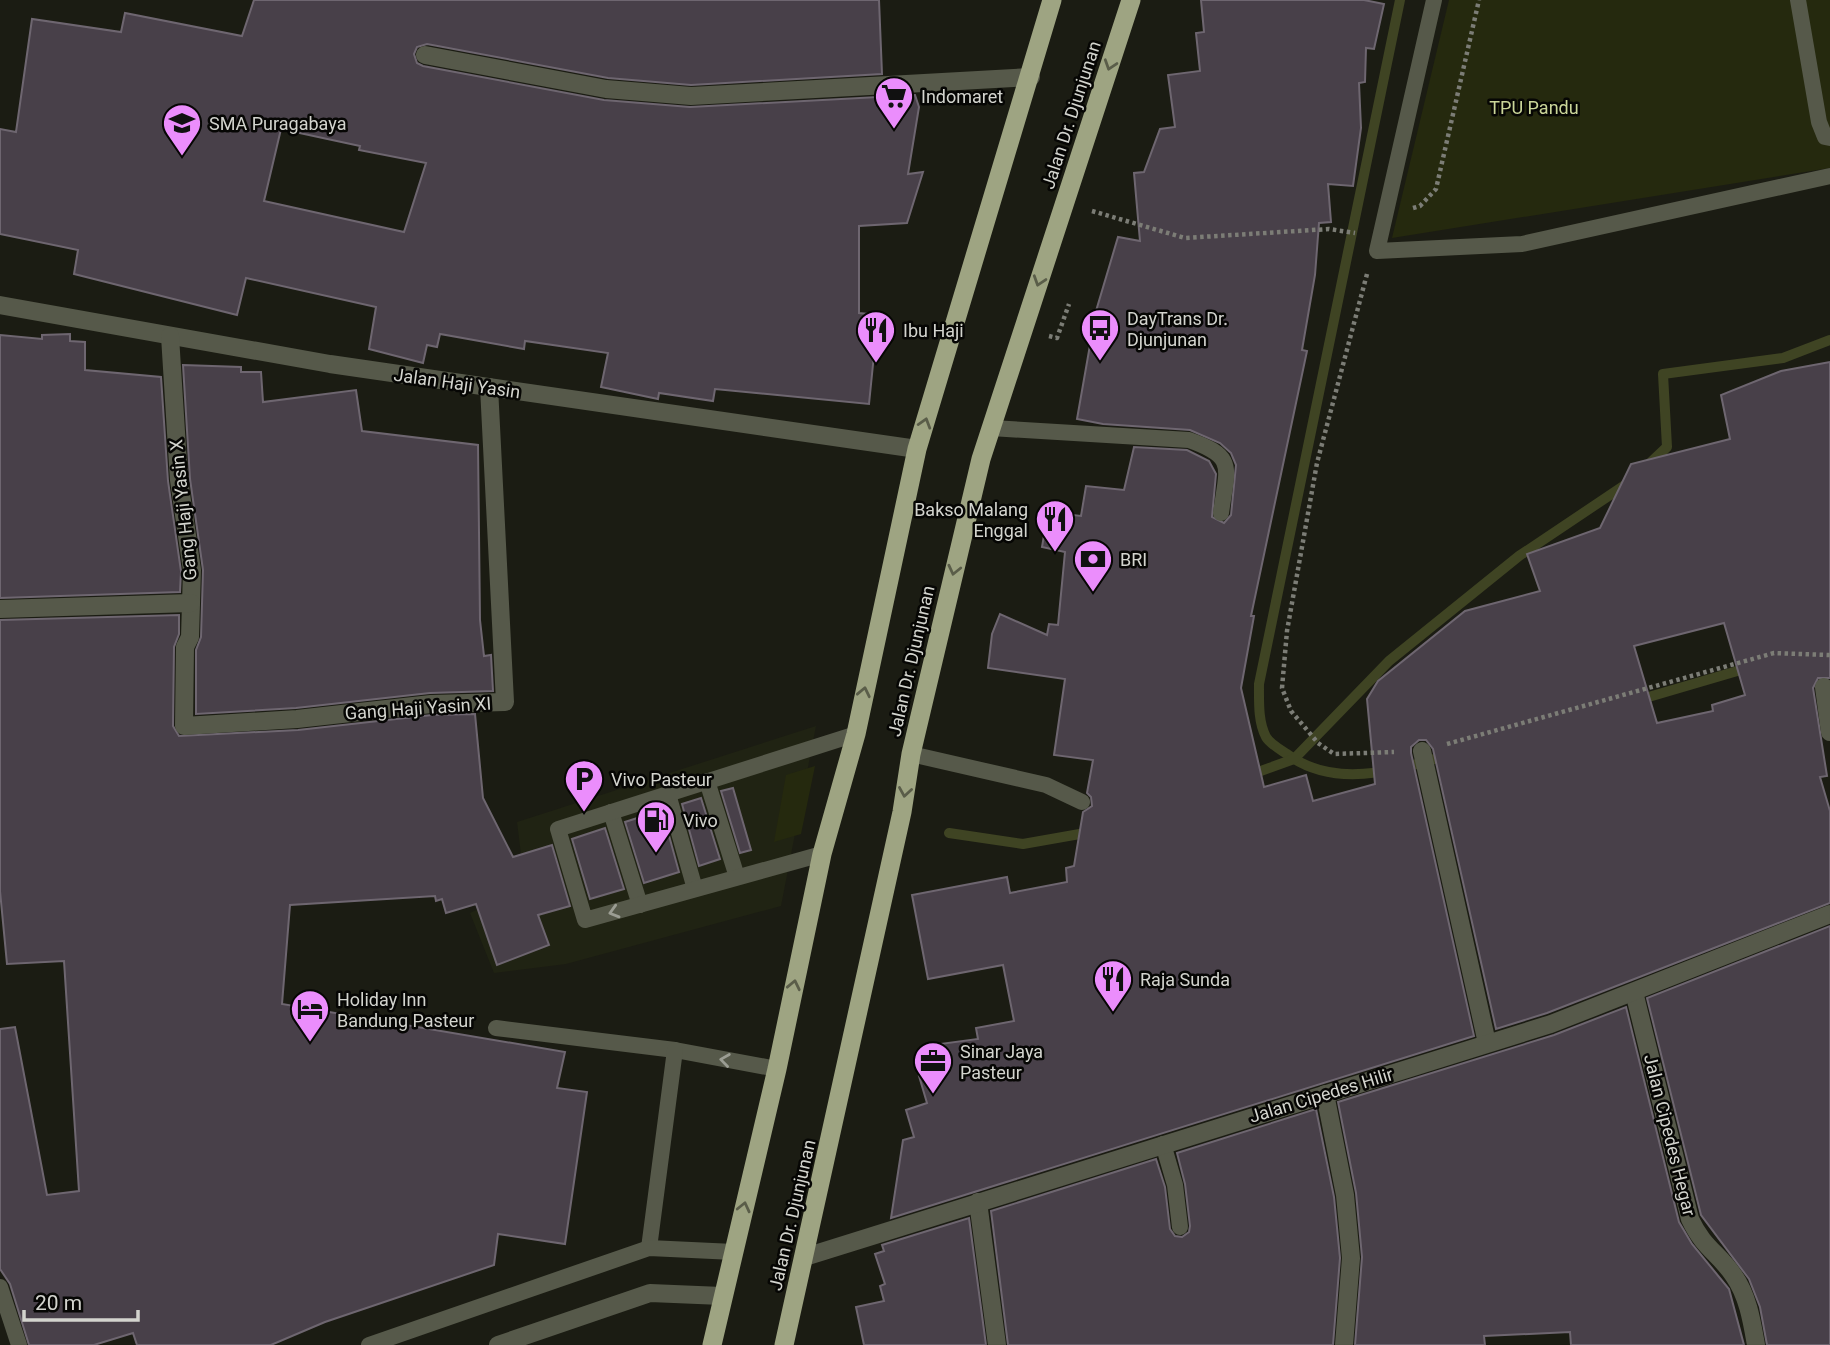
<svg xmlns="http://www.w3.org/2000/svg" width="1830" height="1345" viewBox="0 0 1830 1345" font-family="Roboto,sans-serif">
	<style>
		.built { fill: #202313 }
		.green { fill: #25290e }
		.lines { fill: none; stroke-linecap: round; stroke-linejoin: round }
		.stream { stroke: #3f4423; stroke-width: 10 }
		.building { fill: #484049; stroke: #6e6670; stroke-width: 2; fill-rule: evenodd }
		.path { stroke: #7c7d76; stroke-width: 4.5; stroke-dasharray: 3.5 3.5; stroke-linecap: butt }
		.service { stroke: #56594a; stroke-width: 16 }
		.minor { stroke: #56594a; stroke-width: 18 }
		.tertiary { stroke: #56594a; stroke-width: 18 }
		.trunk { stroke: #9ea482; stroke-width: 19 }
		.oneway { stroke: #5a5d49 }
		.oneway2 { stroke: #9b9d93 }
		.labels { text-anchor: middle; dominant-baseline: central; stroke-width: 5; stroke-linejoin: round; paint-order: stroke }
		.poi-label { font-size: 18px; fill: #d3d4ce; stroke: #060604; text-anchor: start }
		.park-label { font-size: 18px; fill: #cbd699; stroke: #060604 }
		.street-label { font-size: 18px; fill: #d3d4ce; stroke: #060604 }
	</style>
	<rect width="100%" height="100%" fill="#1b1c13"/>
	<polygon class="built" points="816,726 781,906 566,964 494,973 470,913 525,887 517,822"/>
	<g class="green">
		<polygon points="1449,0 1830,0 1830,168 1392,238"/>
		<polygon points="815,766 801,834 774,842 786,775"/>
	</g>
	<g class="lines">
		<g class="stream">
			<path d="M1400,0L1259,684C1259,702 1258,722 1266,737C1270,744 1281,750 1287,754C1335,790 1397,770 1448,755"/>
			<polyline points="1648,465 1667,447 1663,374 1783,358 1830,340"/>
			<polyline points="1635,701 1751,667"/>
			<polyline points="1247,776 1294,759 1389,661 1519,556 1631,481"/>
			<polyline points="949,833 1023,844 1091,832"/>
		</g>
	</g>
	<g class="building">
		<path d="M254,0H879L882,74L691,85L608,78L427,44L417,47L414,54L417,63L423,66L604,100L690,107L915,95L919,107L908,174L923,172L907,223L859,226V313L878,315L869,404L715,389L713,401L659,393L658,399L601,387L608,353L525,341L524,349L440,334L437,347L427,345L423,363L369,349L376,307L246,278L237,315L74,274L78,250L0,234V129L16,132L32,19L121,32L125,13L242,36ZM281,129L360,146L359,150L426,163L404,232L264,201Z"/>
		<path d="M1201,0H1364L1384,4L1374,49L1366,48L1365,82L1359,83L1361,128L1353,186L1328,184L1331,222L1319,223L1315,275L1302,350L1307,351L1251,616H1254L1241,688L1264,787L1306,775L1313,801L1375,784L1367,699L1378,681L1465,611L1540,591L1527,554L1600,528L1631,464L1730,439L1721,395L1781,371L1830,362V678H1818L1813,688L1827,776L1820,777L1830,811V903L1547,1013L1496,1029L1433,749L1426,740H1419L1411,747V753L1474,1036L891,1218L903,1140L914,1137L906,1110L927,1103L919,1076L928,1073L925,1046L978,1039L976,1028L1014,1021L1003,965L928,979L912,895L1007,877L1010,893L1067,882L1066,868L1074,866L1083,812L1092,806L1091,797L1087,793L1093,760L1054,755L1065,679L988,668L992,634L1000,614L1047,635L1049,624L1058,625L1065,552L1042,547L1048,512L1081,516L1086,486L1124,490L1134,447L1187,450L1209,461L1216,474L1212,517L1224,523L1231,515L1236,465L1231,453L1220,443L1190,430L1103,424L1077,419L1096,311L1118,237L1140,241L1134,173L1144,172L1160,129L1175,127L1168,75L1200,71L1196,33L1204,32ZM1724,623L1745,695L1712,705L1713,711L1657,723L1634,646Z"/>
		<polygon points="70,334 70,341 85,342 85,370 161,377 168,481 181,571 180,592 0,598 0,335 42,339 42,335"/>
		<polygon points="183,365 241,367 241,372 261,372 263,402 356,390 362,431 478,445 480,620 484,656 491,655 493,691 430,693 296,708 196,714 196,650 201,637 203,570 190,479"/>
		<polygon points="179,615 179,634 174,647 173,726 179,736 298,730 432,715 475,714 483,798 513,857 552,845 570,906 538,915 549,945 497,965 476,904 446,913 442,899 436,901 435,896 290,905 282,1004 565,1052 557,1088 587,1092 565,1244 498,1234 494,1265 325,1322 271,1345 137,1345 133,1333 94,1345 29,1345 10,1284 0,1269 0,1029 15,1027 47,1195 79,1191 64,961 7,964 0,891 0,620"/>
		<polygon points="733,788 751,850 740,853 721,791"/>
		<polygon points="701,798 720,859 699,866 682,804"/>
		<polygon points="662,810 679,872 644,883 625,822"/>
		<polygon points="605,828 624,889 590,899 572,839"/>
		<polygon points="1830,926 1830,1345 1767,1345 1760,1307 1749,1279 1701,1215 1647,998"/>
		<polygon points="1626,1007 1679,1222 1692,1244 1729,1289 1744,1345 1571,1345 1570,1332 1484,1336 1485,1345 1355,1345 1362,1257 1356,1193 1338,1102 1554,1035"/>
		<polygon points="1316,1109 1334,1197 1340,1258 1333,1345 1008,1345 991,1211 1156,1159 1165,1187 1170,1229 1175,1236 1182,1237 1189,1232 1190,1226 1185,1184 1177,1153"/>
		<polygon points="969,1218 986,1345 864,1345 856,1307 884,1301 880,1286 885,1284 875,1254 884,1251 882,1245"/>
	</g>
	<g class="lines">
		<g class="path">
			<polyline points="1413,208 1420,206 1436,189 1479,0"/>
			<polyline points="1092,211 1185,238 1329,229 1355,233"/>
			<polyline points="1367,274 1317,463 1287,631 1282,688 1291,711 1318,743 1334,754 1394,752"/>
			<polyline points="1049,336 1057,338 1069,304"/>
			<polyline points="1447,744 1774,653 1830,655"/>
		</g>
		<g class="service">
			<polyline points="1434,0 1377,251 1522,244 1830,176"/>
			<polyline points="1798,0 1819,122 1825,137 1830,138"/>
			<path d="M991,428L1189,440C1237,457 1227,467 1221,513"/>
			<polyline points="911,754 1046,785 1082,802"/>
			<polyline points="707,781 737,877"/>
			<polyline points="668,794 695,889"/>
			<polyline points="611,812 640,905"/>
			<polyline points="822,854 585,920 558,829 856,734"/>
			<polyline points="496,1028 675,1050 777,1069"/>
			<polyline points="1163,1144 1175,1185 1180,1227"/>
			<polyline points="649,1248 675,1050"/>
			<polyline points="0,1287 19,1345"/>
			<polyline points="369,1345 649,1248 734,1252"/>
		</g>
		<g class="minor">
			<polyline points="425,55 606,89 691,96 1031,77"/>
			<polyline points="0,305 330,364 917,449"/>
			<polyline points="170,336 179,480 192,570 190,637 185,647 184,726 297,719 431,704 505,702 489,387"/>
			<polyline points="0,609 191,603"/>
			<polyline points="1824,687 1830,732"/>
			<polyline points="1422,751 1487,1043"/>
			<path d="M1634,992L1690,1219C1704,1249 1718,1252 1734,1276C1748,1296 1752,1322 1756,1345"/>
			<polyline points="1325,1094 1345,1195 1351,1258 1344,1345"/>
			<polyline points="978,1202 997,1345"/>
			<polyline points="805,1257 1551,1024 1830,914"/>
		</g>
		<polyline class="tertiary" points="498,1345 650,1293 722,1296"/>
		<g class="trunk">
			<polyline points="712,1345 777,1069 822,854 856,734 917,449 1052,0"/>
			<polyline points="784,1345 902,812 911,754 981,459 1131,0"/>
		</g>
	</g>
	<defs><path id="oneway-chevron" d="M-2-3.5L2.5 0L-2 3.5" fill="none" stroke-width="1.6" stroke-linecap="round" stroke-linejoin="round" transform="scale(1.75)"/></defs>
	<g class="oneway">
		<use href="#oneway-chevron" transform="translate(1110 65) rotate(108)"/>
		<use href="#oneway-chevron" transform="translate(1039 281) rotate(108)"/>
		<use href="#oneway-chevron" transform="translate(925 423) rotate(-73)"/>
		<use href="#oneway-chevron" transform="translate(954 570) rotate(103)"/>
		<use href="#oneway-chevron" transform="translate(864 692) rotate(-78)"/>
		<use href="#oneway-chevron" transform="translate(905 792) rotate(99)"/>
		<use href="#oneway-chevron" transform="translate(794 985) rotate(-78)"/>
		<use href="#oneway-chevron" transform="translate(744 1207) rotate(-77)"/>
	</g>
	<g class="oneway2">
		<use href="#oneway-chevron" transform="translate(614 912) rotate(164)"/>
		<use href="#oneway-chevron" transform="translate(725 1060) rotate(-172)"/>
	</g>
	<defs>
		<g id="supermarket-pin" transform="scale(2.0125)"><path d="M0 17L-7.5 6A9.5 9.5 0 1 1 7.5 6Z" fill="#eb8dfc" stroke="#060604"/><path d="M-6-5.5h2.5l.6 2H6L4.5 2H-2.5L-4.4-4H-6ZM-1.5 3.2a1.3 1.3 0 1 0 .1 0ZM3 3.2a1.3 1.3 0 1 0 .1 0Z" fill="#111"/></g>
		<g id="school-pin" transform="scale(2.0125)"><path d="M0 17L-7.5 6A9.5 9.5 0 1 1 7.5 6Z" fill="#eb8dfc" stroke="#060604"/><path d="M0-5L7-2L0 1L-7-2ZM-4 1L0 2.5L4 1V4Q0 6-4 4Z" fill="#111"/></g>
		<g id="bus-pin" transform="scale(2.0125)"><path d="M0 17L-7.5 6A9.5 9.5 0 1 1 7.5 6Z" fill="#eb8dfc" stroke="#060604"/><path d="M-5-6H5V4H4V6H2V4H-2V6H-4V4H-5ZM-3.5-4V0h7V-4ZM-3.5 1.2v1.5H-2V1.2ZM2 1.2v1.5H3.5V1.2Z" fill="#111"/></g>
		<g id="restaurant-pin" transform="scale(2.0125)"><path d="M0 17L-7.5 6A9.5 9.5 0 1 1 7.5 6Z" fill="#eb8dfc" stroke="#060604"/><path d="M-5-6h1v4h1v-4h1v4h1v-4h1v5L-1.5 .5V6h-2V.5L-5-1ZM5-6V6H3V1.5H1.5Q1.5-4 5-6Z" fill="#111"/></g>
		<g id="bank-pin" transform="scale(2.0125)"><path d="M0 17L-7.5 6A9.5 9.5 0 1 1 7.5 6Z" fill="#eb8dfc" stroke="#060604"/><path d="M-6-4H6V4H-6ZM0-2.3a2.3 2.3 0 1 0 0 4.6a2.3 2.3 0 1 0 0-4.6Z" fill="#111"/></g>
		<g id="parking-pin" transform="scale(2.0125)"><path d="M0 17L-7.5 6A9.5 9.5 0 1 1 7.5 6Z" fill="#eb8dfc" stroke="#060604"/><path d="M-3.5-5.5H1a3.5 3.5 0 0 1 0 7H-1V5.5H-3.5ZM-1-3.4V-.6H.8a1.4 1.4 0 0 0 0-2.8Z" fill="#111"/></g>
		<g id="fuel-pin" transform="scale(2.0125)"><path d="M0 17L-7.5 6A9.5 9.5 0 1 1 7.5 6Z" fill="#eb8dfc" stroke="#060604"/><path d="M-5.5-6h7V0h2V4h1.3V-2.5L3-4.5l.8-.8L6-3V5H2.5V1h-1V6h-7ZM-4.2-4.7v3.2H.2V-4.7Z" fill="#111"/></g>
		<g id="hotel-pin" transform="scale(2.0125)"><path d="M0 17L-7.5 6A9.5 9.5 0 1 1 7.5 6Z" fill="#eb8dfc" stroke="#060604"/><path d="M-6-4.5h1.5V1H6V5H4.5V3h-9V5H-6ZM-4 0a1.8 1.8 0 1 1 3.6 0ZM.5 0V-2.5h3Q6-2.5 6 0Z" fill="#111"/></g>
		<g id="office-pin" transform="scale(2.0125)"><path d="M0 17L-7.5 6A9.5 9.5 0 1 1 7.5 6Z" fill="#eb8dfc" stroke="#060604"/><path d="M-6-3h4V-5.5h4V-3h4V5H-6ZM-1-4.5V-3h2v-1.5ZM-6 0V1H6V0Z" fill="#111"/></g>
	</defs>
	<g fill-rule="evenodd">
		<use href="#supermarket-pin" x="894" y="96"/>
		<use href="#school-pin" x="182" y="123"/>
		<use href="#bus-pin" x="1100" y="328"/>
		<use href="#restaurant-pin" x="876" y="330"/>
		<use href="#restaurant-pin" x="1055" y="519"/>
		<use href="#bank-pin" x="1093" y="559"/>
		<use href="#parking-pin" x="584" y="779"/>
		<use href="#fuel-pin" x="656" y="820"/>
		<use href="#restaurant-pin" x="1113" y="979"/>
		<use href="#hotel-pin" x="310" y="1009"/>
		<use href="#office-pin" x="933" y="1061"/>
	</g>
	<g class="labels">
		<g class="poi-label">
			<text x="921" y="96">Indomaret</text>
			<text x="209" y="123">SMA Puragabaya</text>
			<text x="1127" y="318">DayTrans Dr.<tspan x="1127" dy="21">Djunjunan</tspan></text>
			<text x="903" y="330">Ibu Haji</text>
			<text x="1028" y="509" text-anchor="end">Bakso Malang<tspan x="1028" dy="21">Enggal</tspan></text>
			<text x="1120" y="559">BRI</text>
			<text x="611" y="779">Vivo Pasteur</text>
			<text x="683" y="820">Vivo</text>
			<text x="1140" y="979">Raja Sunda</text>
			<text x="337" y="999">Holiday Inn<tspan x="337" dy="21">Bandung Pasteur</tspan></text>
			<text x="960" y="1051">Sinar Jaya<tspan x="960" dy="21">Pasteur</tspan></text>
		</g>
		<g class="park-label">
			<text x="1534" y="107">TPU Pandu</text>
		</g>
		<g class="street-label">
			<text transform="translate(1071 115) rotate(-72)">Jalan Dr. Djunjunan</text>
			<text transform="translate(457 383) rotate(8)">Jalan Haji Yasin</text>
			<text transform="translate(183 510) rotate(-96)">Gang Haji Yasin X</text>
			<text transform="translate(911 661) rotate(-77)">Jalan Dr. Djunjunan</text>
			<text transform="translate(418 708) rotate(-4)">Gang Haji Yasin XI</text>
			<text transform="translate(1321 1095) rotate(-17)">Jalan Cipedes Hilir</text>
			<text transform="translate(1670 1135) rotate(76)">Jalan Cipedes Hegar</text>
			<text transform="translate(792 1215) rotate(-77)">Jalan Dr. Djunjunan</text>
		</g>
	</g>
	<path d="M24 1310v10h114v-10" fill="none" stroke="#d3d4ce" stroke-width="3.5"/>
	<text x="35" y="1310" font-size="21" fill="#d3d4ce" stroke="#060604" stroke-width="5" paint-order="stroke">20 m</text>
</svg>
